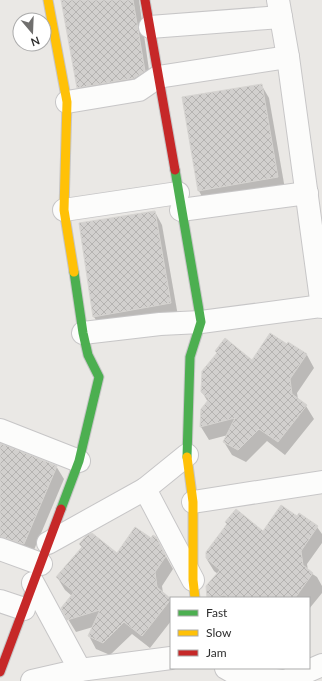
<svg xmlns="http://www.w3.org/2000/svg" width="322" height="681" viewBox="0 0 322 681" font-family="Lato,sans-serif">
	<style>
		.shadow { fill: #0003 }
		.building { fill: url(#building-cross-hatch); stroke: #d6d4d1 }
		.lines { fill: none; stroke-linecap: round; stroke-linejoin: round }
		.street-casing { stroke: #c7c6c7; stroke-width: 24 }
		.fast-casing { stroke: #c7c6c7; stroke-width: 11 }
		.slow-casing { stroke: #c7c6c7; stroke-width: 11 }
		.jam-casing { stroke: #c7c6c7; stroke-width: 11 }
		.street { stroke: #fcfcfb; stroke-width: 22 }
		.fast { stroke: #4caf50; stroke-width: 9 }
		.slow { stroke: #ffc107; stroke-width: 9 }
		.jam { stroke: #c62828; stroke-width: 9 }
	</style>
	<defs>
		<pattern id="building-cross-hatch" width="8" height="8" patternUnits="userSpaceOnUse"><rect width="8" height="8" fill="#d2d0ce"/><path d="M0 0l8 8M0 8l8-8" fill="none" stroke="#b5b3b1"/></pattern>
	</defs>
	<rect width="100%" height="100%" fill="#eae8e5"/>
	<g class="shadow">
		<polygon points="62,0 139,0 151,84 85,100 78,87"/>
		<polygon points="262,86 269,98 285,189 206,204 199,191"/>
		<polygon points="155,212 162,225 178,316 102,329 94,317"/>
		<polygon points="289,343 307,355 314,368 297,393 298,399 306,406 314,419 285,455 267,441 246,462 232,455 224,442 228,435 209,440 201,427 202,409 208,402 202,392 218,354 216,351 252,361 287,346"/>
		<polygon points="0,445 56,466 64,479 31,557 0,551"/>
		<polygon points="297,517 317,527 322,534 322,543 307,564 308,571 317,577 322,586 322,593 309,609 309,598 208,598 218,574 214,571 206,558"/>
		<polygon points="80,544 117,555 163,551 173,569 162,586 163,593 171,599 171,621 150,648 132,634 110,655 96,649 89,636 93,627 76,632 68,619 72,596 65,590 57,577 82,548"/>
	</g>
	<g class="building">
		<polygon points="61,0 133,0 145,71 134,78 77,88"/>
		<polygon points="262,84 278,177 198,191 182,97"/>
		<polygon points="155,211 171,303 93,317 79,223"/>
		<polygon points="270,333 287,344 288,342 307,354 290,379 292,394 307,405 278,442 259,429 238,450 223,442 235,418 200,427 201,409 209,399 201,392 202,371 217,353 215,351 225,338 252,360"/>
		<polygon points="0,443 57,466 24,544 0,537"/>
		<polygon points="281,505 297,516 299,513 318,526 301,551 303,565 313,573 295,598 229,598 224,595 214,598 207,598 206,586 220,570 206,558 206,552 227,524 225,522 236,509 263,531"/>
		<polygon points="135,527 151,538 153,535 156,537 166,556 155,572 157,587 171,599 142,636 124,622 103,643 88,636 100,610 67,620 61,608 74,592 56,577 82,547 79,544 86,536 92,533 117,553"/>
	</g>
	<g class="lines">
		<g class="street-casing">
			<g id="street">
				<polyline points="278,0 288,57 322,307"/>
				<polyline points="150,27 281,17"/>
				<polyline points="67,102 139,90 158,77 288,57"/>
				<polyline points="64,210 178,193"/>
				<polyline points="181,210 307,193"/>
				<polyline points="83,333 160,324 201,322 322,306"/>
				<polyline points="0,430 79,461"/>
				<polyline points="145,489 187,455"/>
				<polyline points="193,502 322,482"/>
				<polyline points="48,543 145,489 193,580"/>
				<polyline points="0,549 41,564"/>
				<polyline points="33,583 80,670"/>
				<polyline points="0,601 24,609"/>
				<polyline points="226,668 240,676 284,681"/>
				<polyline points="32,681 80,670 171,658"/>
				<polyline points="285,681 322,665"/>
			</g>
		</g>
		<g class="fast-casing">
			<g id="fast">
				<polyline points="175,170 201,322 190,357 187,457"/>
				<polyline points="61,509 79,461 99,377 88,355 83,333 74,272"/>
			</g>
		</g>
		<g class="slow-casing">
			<g id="slow">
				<polyline points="48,0 67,102 64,210 74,272"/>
				<polyline points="187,457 193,502 193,580 195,598"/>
			</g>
		</g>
		<g class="jam-casing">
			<g id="jam">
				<polyline points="145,0 175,170"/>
				<polyline points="0,672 61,509"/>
			</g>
		</g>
		<use href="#street" class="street"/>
		<use href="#fast" class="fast"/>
		<use href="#slow" class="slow"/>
		<use href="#jam" class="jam"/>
	</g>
	<rect x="170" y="597" width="140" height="72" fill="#ffffff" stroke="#ababab"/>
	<rect x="178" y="610" width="20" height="6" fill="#4caf50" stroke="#ababab"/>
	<text x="206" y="617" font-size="12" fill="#2e2e2e">Fast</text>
	<rect x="178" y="630" width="20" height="6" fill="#ffc107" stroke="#ababab"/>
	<text x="206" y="637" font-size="12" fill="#2e2e2e">Slow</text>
	<rect x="178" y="650" width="20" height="6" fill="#c62828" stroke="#ababab"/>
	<text x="206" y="657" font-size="12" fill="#2e2e2e">Jam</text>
	<g transform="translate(32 32) rotate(161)"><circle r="19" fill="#ffffff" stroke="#ababab"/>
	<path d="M0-3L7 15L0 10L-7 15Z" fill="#706f6e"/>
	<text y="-6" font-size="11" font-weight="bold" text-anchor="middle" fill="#2e2e2e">N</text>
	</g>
</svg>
